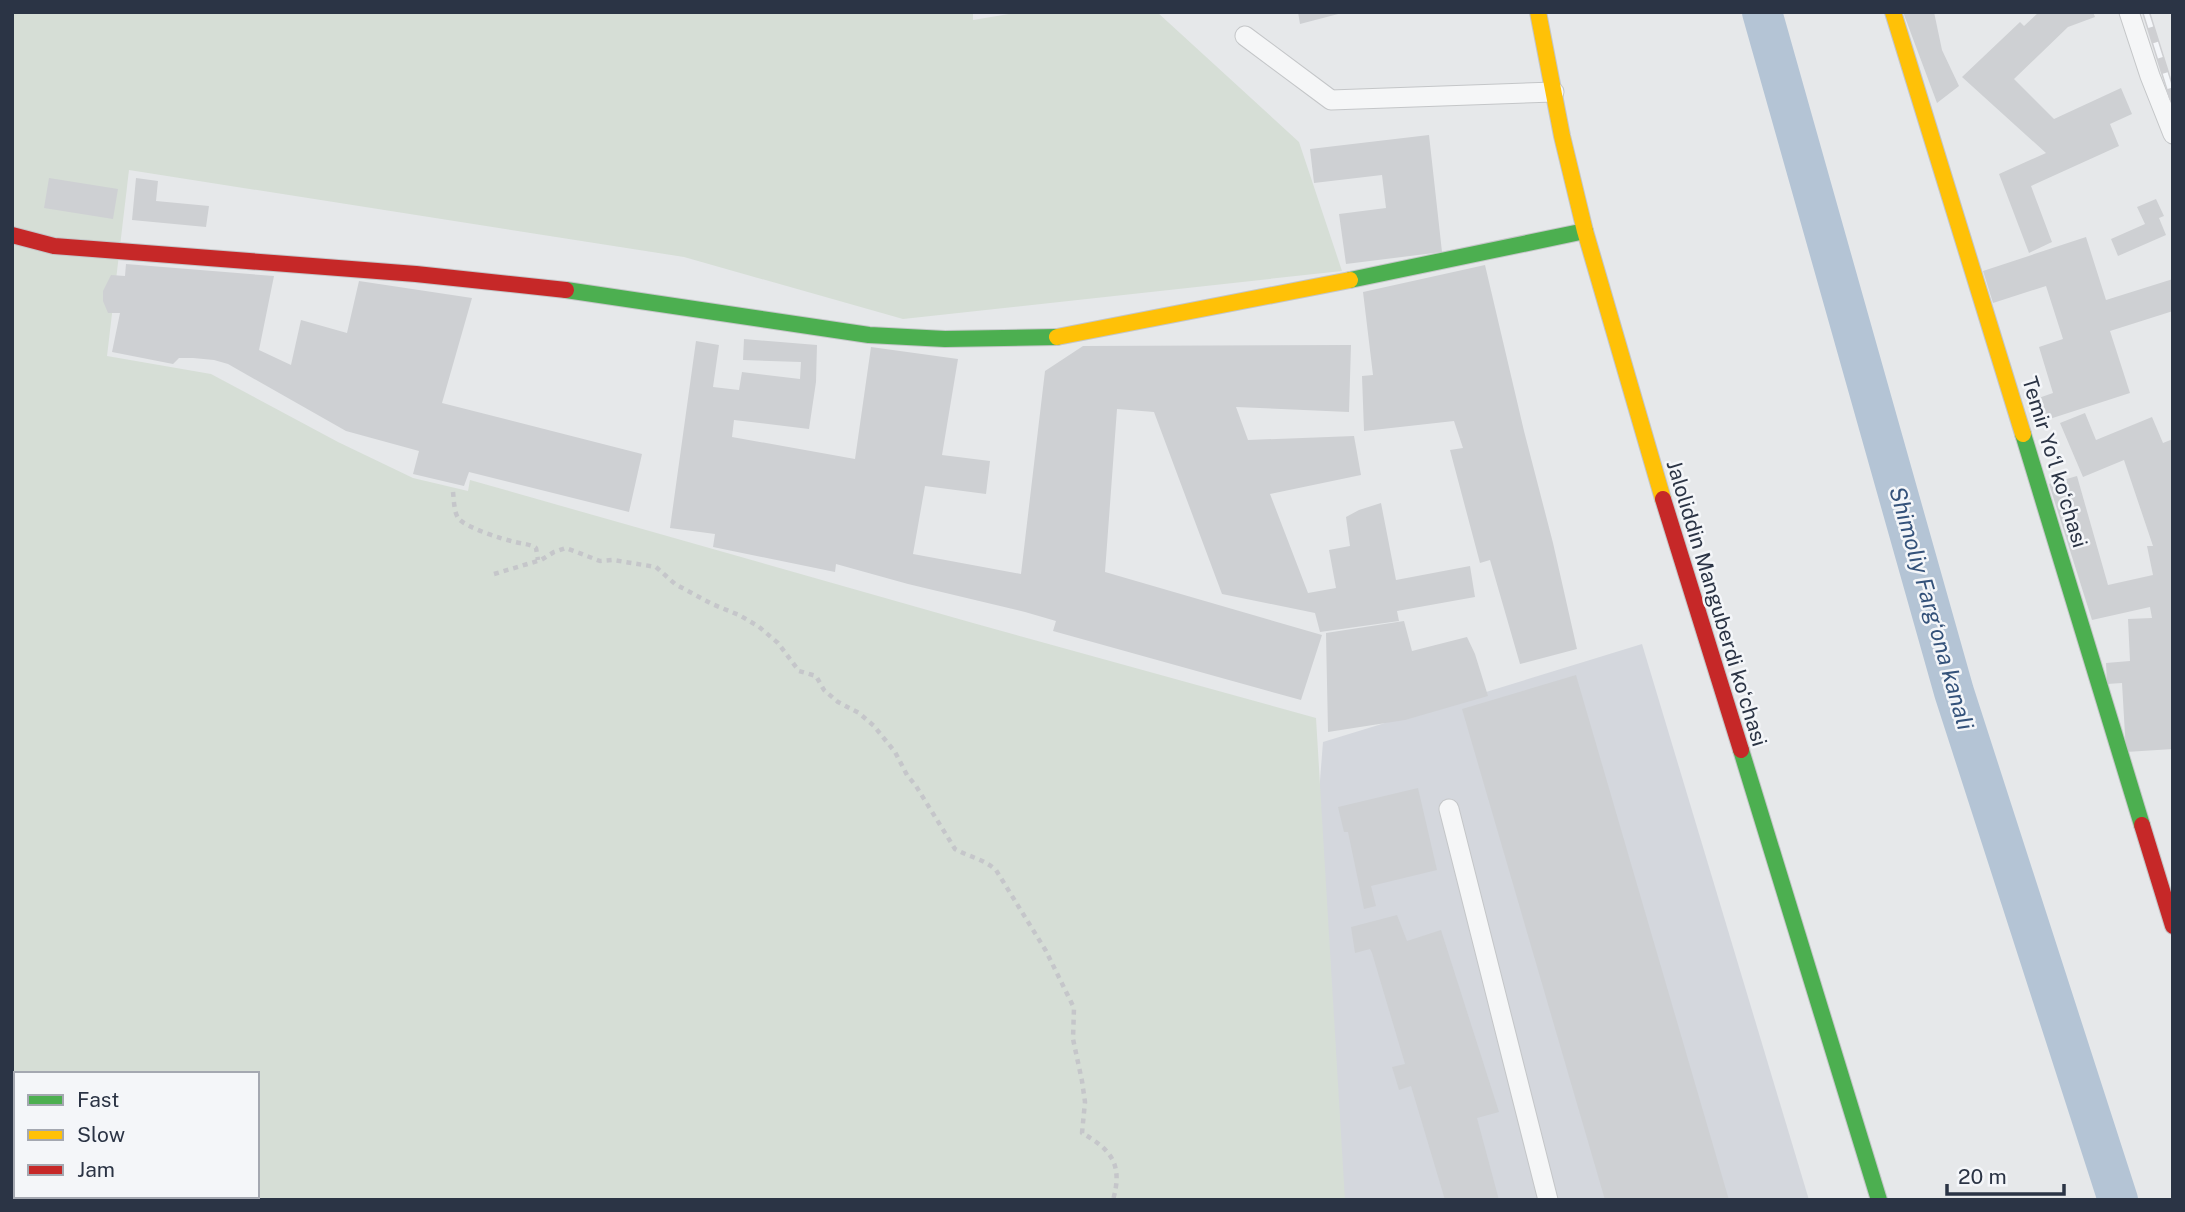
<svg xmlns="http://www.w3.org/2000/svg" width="2185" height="1212" viewBox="0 0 2185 1212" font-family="'Public Sans',sans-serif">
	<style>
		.built { fill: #d4d7dd }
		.green { fill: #d6ded6; fill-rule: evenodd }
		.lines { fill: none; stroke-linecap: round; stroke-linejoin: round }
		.canal { stroke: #b4c4d5; stroke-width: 40 }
		.building { fill: #ced0d3 }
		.lane-casing { stroke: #c4c6c8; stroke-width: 21 }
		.fast-casing { stroke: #c4c6c8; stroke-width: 18 }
		.slow-casing { stroke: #c4c6c8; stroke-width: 18 }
		.jam-casing { stroke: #c4c6c8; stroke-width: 18 }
		.path { stroke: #c5c6ca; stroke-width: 4.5; stroke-dasharray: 5 5; stroke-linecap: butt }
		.lane { stroke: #f5f6f7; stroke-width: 19 }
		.fast { stroke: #4caf50; stroke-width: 16 }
		.slow { stroke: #ffc107; stroke-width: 16 }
		.jam { stroke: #c62828; stroke-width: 16 }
		.rail-casing { stroke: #cecfd2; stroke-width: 8 }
		.rail { stroke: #f4f6f9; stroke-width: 5; stroke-dasharray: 16; stroke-linecap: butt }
		.labels { text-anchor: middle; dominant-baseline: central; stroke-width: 5; stroke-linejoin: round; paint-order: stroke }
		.street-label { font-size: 21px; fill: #2b3445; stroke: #f4f6f9 }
		.water-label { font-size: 23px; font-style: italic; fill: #34527a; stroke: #f4f6f9 }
	</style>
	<rect width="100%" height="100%" fill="#e6e8ea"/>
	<polygon class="built" points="1642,644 1809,1200 1287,1200 1323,742"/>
	<path class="green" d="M12,12H973V20L1021,12H1157L1299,142L1342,271L903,319L684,257L129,170L107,356L211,374L338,442L413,478L468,491L470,480L973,623L1316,718L1345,1200H12ZM16,1074H257V1196H16Z"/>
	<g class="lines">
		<polyline class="canal" points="1762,12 1954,692 2118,1200"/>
	</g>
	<g class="building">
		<polygon points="1298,12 1342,12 1342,13 1300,24"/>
		<polygon points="1903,12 1934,12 1942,50 1959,86 1937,103"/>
		<polygon points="2039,12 2093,12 2095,17 2068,27 2014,79 2054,119 2121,88 2132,114 2110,124 2119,146 2031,186 2052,242 2029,253 1999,174 2046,153 1962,77 2020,22 2024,26"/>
		<polygon points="1429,135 1442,252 1346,264 1339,214 1386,208 1382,175 1314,183 1310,149"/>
		<polygon points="49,178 118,189 113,219 44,208"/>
		<polygon points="136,178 158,181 156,201 209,206 206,227 132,220"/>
		<polygon points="2156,199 2164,216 2159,218 2166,235 2118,256 2111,239 2145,224 2137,207"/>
		<polygon points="2086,237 2106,300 2173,279 2173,311 2110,331 2130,393 2034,424 2027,402 2053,393 2039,347 2063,339 2046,286 1993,303 1983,271"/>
		<polygon points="126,264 274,276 259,350 291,365 301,320 347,333 359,281 472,298 442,403 642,454 629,512 469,472 464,486 413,474 419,451 346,431 228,364 214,360 193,358 179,358 173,364 112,352 120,313 108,313 103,301 103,291 111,275 125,276"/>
		<polygon points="1485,265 1524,431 1553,543 1577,649 1520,664 1490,560 1480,563 1450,450 1463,448 1454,421 1364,431 1362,376 1373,375 1363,292"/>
		<polygon points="744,339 817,345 816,382 809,429 734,420 732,437 855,459 871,347 958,359 942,455 990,461 986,494 925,486 913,554 1021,574 1045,371 1083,346 1351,345 1349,412 1236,407 1248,440 1354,436 1361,475 1270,494 1308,593 1336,588 1329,550 1350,546 1346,517 1359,510 1381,503 1396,580 1470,566 1475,597 1397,611 1399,621 1320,632 1315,613 1222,594 1154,412 1117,409 1105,572 1322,635 1301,700 1053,631 1056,621 1025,612 908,584 836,564 835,572 713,547 715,534 670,528 696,341 719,345 713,387 739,390 742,372 800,379 801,362 743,360"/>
		<polygon points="2085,413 2096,440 2152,417 2163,443 2173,439 2173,749 2126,752 2122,683 2107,684 2106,663 2130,661 2128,619 2152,618 2150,607 2092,620 2049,484 2077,476 2108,585 2153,575 2147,546 2153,546 2124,460 2083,477 2060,423"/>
		<polygon points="1404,621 1412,651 1467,637 1475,654 1488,696 1405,720 1328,732 1326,633"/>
		<polygon points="1576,675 1729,1200 1605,1200 1462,709"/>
		<polygon points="1418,788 1437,870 1371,886 1376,906 1364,909 1348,832 1344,832 1338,807"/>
		<polygon points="1397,915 1407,941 1441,930 1499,1112 1477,1118 1499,1200 1445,1200 1411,1086 1399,1090 1392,1067 1405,1064 1372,953 1370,949 1355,953 1351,927"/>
	</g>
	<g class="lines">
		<g class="lane-casing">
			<g id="lane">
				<polyline points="2129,12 2150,76 2173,134"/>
				<polyline points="1245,36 1331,100 1554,92"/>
				<polyline points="1449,809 1548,1200"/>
			</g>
		</g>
		<g class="fast-casing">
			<g id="fast">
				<polyline points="1350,280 1585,231"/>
				<polyline points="566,290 869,335 945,339 1057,337"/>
				<polyline points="2023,434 2142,825"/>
				<polyline points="1741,750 1879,1200"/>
			</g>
		</g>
		<g class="slow-casing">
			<g id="slow">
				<polyline points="1538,12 1562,136 1585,231 1663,499"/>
				<polyline points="1893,12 2023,434"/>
				<polyline points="1057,337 1350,280"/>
			</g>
		</g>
		<g class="jam-casing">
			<g id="jam">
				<polyline points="12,235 54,246 416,274 566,290"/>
				<polyline points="1663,499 1741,750"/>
				<polyline points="2142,825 2173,926"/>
			</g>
		</g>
		<g class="path">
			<path d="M453,492C454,500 454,514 459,519C467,528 502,539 515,542C523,544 530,544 536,548L538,560"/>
			<path d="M494,574L541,560L554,552L566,548L600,561L613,560L656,567L675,584L688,591L712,604L739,615L758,626L778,643L799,671L816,676L824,690L838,702L859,713L874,726L895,752L907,775L916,786L955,849C969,857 984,859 996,870L1046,951L1074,1008L1073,1039L1082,1081L1085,1102L1082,1133C1112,1150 1123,1165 1113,1200"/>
		</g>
		<use href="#lane" class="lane"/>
		<use href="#fast" class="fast"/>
		<use href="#slow" class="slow"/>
		<use href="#jam" class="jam"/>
		<g class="rail-casing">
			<polyline id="rail" points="2146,12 2173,98"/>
		</g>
		<use href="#rail" class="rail"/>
	</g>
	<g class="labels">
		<g class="street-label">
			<text transform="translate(2055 462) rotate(73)">Temir Yoʻl koʻchasi</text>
			<text transform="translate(1717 603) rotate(73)">Jaloliddin Manguberdi koʻchasi</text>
		</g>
		<g class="water-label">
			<text transform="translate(1932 608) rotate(74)">Shimoliy Fargʻona kanali</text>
		</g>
	</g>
	<rect width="2185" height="1212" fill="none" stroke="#2b3445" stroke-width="28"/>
	<rect x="14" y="1072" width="245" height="126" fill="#f4f6f9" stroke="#a4a8b1" stroke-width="2"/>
	<rect x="28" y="1095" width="35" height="10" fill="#4caf50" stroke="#a4a8b1" stroke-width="2"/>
	<text x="77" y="1107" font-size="21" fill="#2b3445">Fast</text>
	<rect x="28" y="1130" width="35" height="10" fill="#ffc107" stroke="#a4a8b1" stroke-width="2"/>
	<text x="77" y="1142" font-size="21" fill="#2b3445">Slow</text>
	<rect x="28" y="1165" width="35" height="10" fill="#c62828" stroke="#a4a8b1" stroke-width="2"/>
	<text x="77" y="1177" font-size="21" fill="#2b3445">Jam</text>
	<path d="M1947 1184v10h117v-10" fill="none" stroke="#2b3445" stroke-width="3.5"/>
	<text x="1958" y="1184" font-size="21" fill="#2b3445" stroke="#f4f6f9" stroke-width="5" paint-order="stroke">20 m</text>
</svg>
